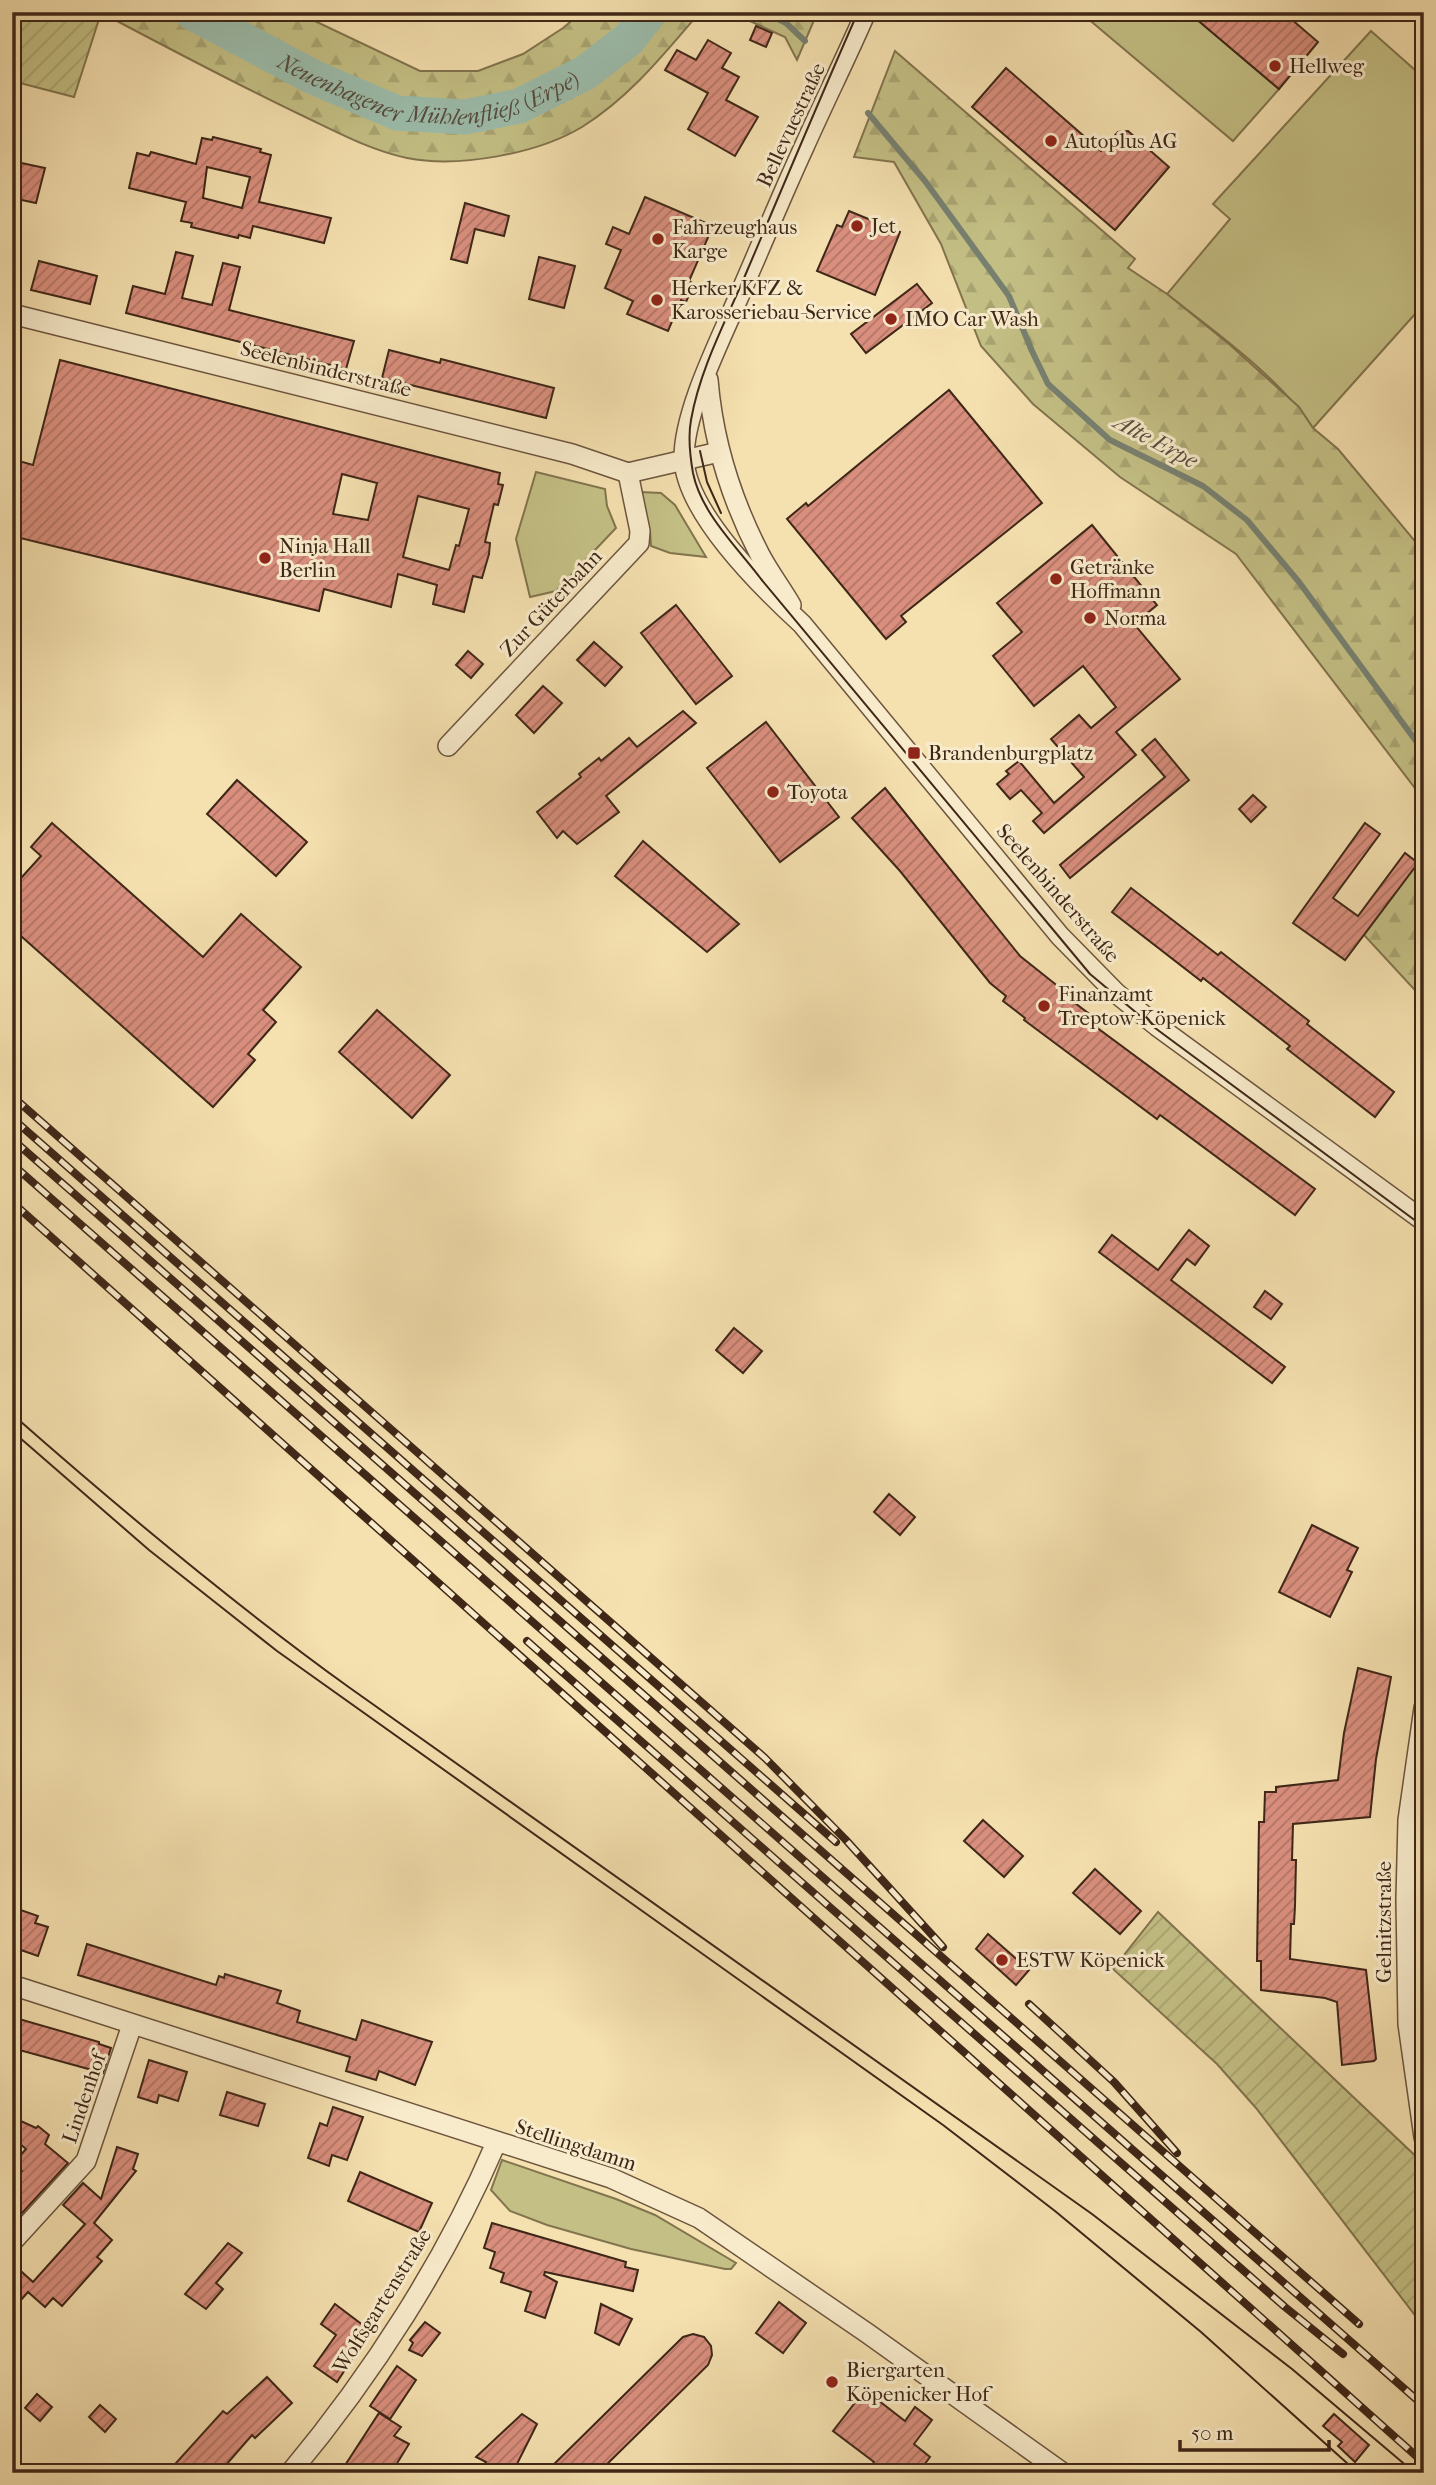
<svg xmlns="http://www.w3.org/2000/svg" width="1436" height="2485" viewBox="0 0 1436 2485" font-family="'IM FELL French Canon',serif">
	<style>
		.green { fill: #c4c085; stroke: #82744e; stroke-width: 2 }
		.forest { fill: url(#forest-firs); stroke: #82744e; stroke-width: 2 }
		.garden { fill: url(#garden-furrows); stroke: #82744e; stroke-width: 2 }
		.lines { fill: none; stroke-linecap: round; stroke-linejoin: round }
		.stream { stroke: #778171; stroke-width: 6 }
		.river { stroke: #9cbdac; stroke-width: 35 }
		.building { fill: url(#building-hatch); stroke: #3f2718; stroke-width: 2; fill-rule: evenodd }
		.minor-casing { stroke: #6c553e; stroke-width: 22 }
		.minor { stroke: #f8ebcb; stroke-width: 19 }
		.tram { stroke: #3f2718; stroke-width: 2 }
		.rail-casing { stroke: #3f2718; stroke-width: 8 }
		.rail { stroke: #f8ebcb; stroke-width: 5; stroke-dasharray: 16; stroke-linecap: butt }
		.poi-dot { fill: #8f2418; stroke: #f8ebcb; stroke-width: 2.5 }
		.labels { text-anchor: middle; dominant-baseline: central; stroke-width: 6; stroke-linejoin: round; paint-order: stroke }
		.poi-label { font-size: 21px; fill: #3f2718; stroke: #f8ebcb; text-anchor: start }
		.street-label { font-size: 21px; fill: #3f2718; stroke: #f8ebcb }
		.water-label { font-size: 23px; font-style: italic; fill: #564c3d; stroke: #f8ebcb }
	</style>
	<defs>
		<pattern id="forest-firs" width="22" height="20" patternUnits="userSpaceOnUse" patternTransform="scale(1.75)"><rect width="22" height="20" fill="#c4c085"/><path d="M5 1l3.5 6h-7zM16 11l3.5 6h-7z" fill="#a9a572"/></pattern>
		<pattern id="garden-furrows" width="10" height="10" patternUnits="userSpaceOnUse" patternTransform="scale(1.75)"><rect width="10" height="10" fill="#c4c085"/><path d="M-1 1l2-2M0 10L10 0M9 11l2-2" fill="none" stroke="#a9a572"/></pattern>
		<pattern id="building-hatch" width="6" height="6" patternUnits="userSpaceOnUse" patternTransform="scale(1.75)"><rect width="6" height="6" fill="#da8f7e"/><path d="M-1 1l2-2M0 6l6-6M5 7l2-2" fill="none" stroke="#b27566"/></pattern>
	</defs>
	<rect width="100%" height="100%" fill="#f5e0af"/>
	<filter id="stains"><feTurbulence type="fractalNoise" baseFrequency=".00286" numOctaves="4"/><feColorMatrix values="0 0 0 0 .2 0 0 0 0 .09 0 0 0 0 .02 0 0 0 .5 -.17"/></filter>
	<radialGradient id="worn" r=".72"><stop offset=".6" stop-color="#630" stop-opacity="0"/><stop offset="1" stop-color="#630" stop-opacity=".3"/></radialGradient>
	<g class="green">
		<polygon points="1080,12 1188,12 1279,89 1233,141"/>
		<path d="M1371,31L1424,78V304L1313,428C1279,377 1216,333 1167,294L1230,219L1213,204Z"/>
		<polygon points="536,472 605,489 607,506 616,528 556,591 530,597 516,539"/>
		<polygon points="640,492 661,493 675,505 706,557 670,553 651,546 650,531 639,497"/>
		<polygon points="502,2160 616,2199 655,2215 736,2263 731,2269 725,2269 631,2249 547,2225 510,2211 491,2190"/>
	</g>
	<g class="forest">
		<path d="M100,12H296L420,71H478L523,54L563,28L582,12H700C664,54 630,97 582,127C537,154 459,168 407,158C369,150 335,131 299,114C232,82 166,47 100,12Z"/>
		<polygon points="730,12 802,12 815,18 797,60 785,37"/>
		<polygon points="895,51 1135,259 1128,268 1167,294 1229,344 1299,407 1313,428 1338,449 1424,552 1424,800 1236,554 1120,477 1033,404 981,346 941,244 894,162 854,157"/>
		<polygon points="1424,855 1424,1000 1364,935"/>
	</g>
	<g class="garden">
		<polygon points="12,12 101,13 74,97 12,81"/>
		<polygon points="1158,1912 1424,2164 1424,2327 1256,2108 1217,2064 1113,1969"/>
	</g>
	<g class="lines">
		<g class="stream">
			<polyline points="764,12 786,23 805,41"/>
			<polyline points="868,113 925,181 1009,296 1032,351 1048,384 1110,440 1203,486 1247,520 1299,582 1424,752"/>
		</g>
		<path class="river" id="s1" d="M191,12L313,77L397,113L465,117L519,106L585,73L628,40L650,12"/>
	</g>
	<g class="building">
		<polygon points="1188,12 1283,12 1318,42 1279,89"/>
		<polygon points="756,26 772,33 766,47 750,40"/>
		<polygon points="708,40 731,53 722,68 739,77 726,100 758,117 735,156 688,129 708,93 665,70 677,50 696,60"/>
		<polygon points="1006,68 1101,151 1118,132 1128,131 1169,167 1115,230 972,107"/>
		<path d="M213,137L261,149L260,152L271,155L259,202L331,218L324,243L253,226L250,238L239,235L238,238L191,227L192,223L181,221L186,202L129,188L137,153L149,156L151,152L196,164L202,138L212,140ZM207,167L250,177L242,208L203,198Z"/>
		<polygon points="12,161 45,168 36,203 12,198"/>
		<polygon points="645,197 713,226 689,281 694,284 686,302 681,300 668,331 627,314 633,301 605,288 621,250 606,244 613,227 629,234"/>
		<polygon points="465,203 509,216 504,236 475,229 467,263 451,259"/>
		<polygon points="849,211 900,232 875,295 817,271 837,225 842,227"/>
		<polygon points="176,252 193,256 182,298 212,305 223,263 240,267 229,310 354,341 346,369 126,313 133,286 165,294"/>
		<polygon points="539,257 575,266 564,308 529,299"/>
		<polygon points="39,261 97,276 90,304 31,290"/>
		<polygon points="917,284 932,303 866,353 851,334"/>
		<polygon points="389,350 440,363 441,359 554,388 546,418 382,378"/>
		<path d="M60,360L500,473L498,484L503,485L498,505L494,504L485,542L490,543L489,554L482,578L473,576L464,612L433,604L437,585L398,574L391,607L324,589L319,611L12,536V459L33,465ZM342,474L377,483L368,520L333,514ZM418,496L469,509L459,546L456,545L449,570L403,557Z"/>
		<polygon points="949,390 1042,503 901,616 906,622 886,639 787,519 806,503 808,506"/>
		<polygon points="1092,525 1157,605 1134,624 1180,679 1116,732 1136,755 1044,833 1033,821 1042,813 1021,790 1010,799 997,784 1009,774 1006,771 1019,761 1054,803 1084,777 1051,739 1079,715 1091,728 1116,707 1083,666 1034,706 993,656 1022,632 997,603"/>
		<polygon points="676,605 732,676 696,704 641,633"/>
		<polygon points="594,642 622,667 605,686 577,660"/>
		<polygon points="468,651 483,664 471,678 456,665"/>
		<polygon points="543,686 562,703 534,733 516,715"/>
		<polygon points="683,711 696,723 606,796 619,812 577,844 563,831 557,838 537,812 581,777 579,774 599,758 601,761 629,738 637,747"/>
		<polygon points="766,722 839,817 780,862 707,768"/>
		<polygon points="1155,739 1189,780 1070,878 1060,865 1165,777 1142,750"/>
		<polygon points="237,780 307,842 276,876 207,814"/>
		<polygon points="885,788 1020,956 1064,991 1063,994 1092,1016 1088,1021 1315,1189 1295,1215 1160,1115 1157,1119 1024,1020 1025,1018 1003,1001 1006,996 990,983 900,871 852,818"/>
		<polygon points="1253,795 1266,807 1251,822 1239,809"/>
		<polygon points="52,823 203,957 241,914 301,967 263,1010 276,1022 248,1054 255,1060 213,1107 12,928 12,888 41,856 31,847"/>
		<polygon points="1365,823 1380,834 1333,898 1358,916 1405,853 1418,863 1345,960 1293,923"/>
		<polygon points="643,841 739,924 707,952 615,876"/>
		<polygon points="1131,888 1218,955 1221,952 1309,1021 1307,1024 1394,1092 1375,1117 1287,1049 1290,1046 1203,978 1201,981 1112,912"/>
		<polygon points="377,1010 450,1075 412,1118 339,1052"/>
		<polygon points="1189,1230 1209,1246 1195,1265 1187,1259 1171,1280 1285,1367 1272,1383 1099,1252 1112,1235 1158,1270"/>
		<polygon points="1265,1291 1282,1304 1271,1319 1254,1307"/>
		<polygon points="734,1328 762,1351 743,1373 716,1350"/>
		<polygon points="889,1494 915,1517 900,1535 874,1512"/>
		<polygon points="1312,1525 1358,1548 1347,1570 1352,1572 1330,1617 1279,1592"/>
		<polygon points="1358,1668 1391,1677 1376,1759 1370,1817 1293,1824 1292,1860 1296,1860 1295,1906 1294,1924 1291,1924 1290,1959 1366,1970 1376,2059 1374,2061 1342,2065 1337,2002 1325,1998 1261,1990 1261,1961 1257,1961 1259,1822 1264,1822 1265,1792 1276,1792 1276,1787 1338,1780 1344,1733"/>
		<polygon points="983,1820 1023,1856 1004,1877 964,1841"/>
		<polygon points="1095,1869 1141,1911 1120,1934 1073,1893"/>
		<polygon points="12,1907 38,1916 35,1923 48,1927 38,1956 12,1947"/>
		<polygon points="988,1934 1029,1970 1016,1985 976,1949"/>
		<polygon points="87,1944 216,1985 219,1976 224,1978 225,1974 281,1991 277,2003 300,2011 297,2022 356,2040 362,2020 432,2042 415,2085 379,2071 376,2080 346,2071 350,2057 78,1975"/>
		<polygon points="12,2017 99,2042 99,2044 111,2048 103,2073 12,2048"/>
		<polygon points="149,2060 187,2072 178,2101 159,2095 157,2103 138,2097"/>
		<polygon points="227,2092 265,2104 258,2126 220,2115"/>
		<polygon points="333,2107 363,2117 347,2160 332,2155 329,2166 308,2158 320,2123 327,2126"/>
		<polygon points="12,2117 36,2128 38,2126 49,2135 45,2144 68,2163 12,2224 12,2183 22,2171 13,2164 26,2149 12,2137"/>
		<polygon points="117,2147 138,2154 133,2169 136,2171 94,2223 112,2240 97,2257 102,2261 62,2306 53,2298 45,2307 28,2292 12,2310 12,2263 33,2282 85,2224 63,2205 83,2183 101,2199"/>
		<polygon points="360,2172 432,2203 419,2232 348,2201"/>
		<polygon points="492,2223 626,2262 625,2267 638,2270 633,2291 545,2272 544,2275 557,2282 545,2318 525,2311 531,2292 501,2282 504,2273 490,2268 495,2252 484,2248"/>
		<polygon points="228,2243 242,2253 216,2283 223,2289 206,2309 185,2294"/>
		<polygon points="779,2302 806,2323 783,2353 756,2333"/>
		<polygon points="335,2304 368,2329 361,2340 363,2342 337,2382 314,2366 336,2335 321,2324"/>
		<polygon points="601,2304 632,2319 619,2345 595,2333"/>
		<polygon points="425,2322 440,2333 422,2356 409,2350 413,2343 410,2340"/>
		<polygon points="693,2334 704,2337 711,2346 712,2355 708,2365 598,2473 545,2473 683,2337"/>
		<polygon points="397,2366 416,2380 390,2419 370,2406"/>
		<polygon points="267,2377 292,2403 255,2438 252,2435 219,2473 167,2473 223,2411 227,2414"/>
		<polygon points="865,2390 905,2421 915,2407 932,2420 914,2444 930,2457 918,2473 866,2473 874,2462 833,2431"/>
		<polygon points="37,2394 52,2407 40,2421 25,2408"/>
		<polygon points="100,2405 116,2419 105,2432 89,2417"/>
		<polygon points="379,2413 401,2427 394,2436 409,2444 391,2473 340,2473"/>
		<polygon points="522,2414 537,2424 515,2468 513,2467 509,2473 479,2473 486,2462 476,2457"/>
		<polygon points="1334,2414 1369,2445 1355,2462 1338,2446 1342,2442 1323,2426"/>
	</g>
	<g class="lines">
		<g class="minor-casing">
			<g id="minor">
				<path d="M866,12C846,58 824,102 804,147C780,199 759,251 736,303C718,345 684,412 684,458C685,512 765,590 802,624L1060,936L1116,993L1157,1026L1424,1221"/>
				<polyline points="12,314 572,454 628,473 719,452"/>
				<path d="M708,380C713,440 732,501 760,555C769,572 781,588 791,605"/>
				<polyline points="448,746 639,543 640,531 628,473"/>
				<polyline points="1424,1708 1408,1820 1406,1899 1408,2024 1424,2137"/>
				<polyline points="12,1985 611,2178 699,2218 867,2333 1063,2473"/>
				<polyline points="12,2242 86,2161 132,2025"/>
				<path d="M290,2473C372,2375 446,2260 496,2143"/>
			</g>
		</g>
		<use href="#minor" class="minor"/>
		<g class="tram">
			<path d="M858,12C820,98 784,184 747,271C727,319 700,368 691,420C688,436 690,456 693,473C701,513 737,547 761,579L1090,974L1151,1025L1424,1227"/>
			<polyline points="700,451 707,482 721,513"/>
			<path d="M12,1414C121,1510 232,1603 350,1688L1092,2214L1292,2369L1415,2473"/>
			<polyline points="12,1431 149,1550 277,1651 943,2125 1055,2211 1201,2332 1358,2473"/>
		</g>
		<g class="rail-casing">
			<g id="rail">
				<polyline points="12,1096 765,1758 845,1839 943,1947"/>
				<polyline points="12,1118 836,1842"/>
				<polyline points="12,1139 1359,2324"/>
				<polyline points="12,1164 1424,2406"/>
				<polyline points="12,1202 1424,2463"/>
				<polyline points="527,1641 1285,2307 1343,2354"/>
				<polyline points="1029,2004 1114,2082 1177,2153"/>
			</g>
		</g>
		<use href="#rail" class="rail"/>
	</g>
	<g class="poi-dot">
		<circle cx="1275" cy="66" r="7"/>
		<circle cx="1051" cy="141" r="7"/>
		<circle cx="857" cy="226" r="7"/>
		<circle cx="658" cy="239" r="7"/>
		<circle cx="657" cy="300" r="7"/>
		<circle cx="891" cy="319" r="7"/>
		<circle cx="265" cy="558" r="7"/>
		<circle cx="1056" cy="579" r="7"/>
		<circle cx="1090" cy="618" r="7"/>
		<rect x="907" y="746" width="14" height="14" rx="3.5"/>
		<circle cx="773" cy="792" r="7"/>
		<circle cx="1044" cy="1006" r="7"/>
		<circle cx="1002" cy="1960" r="7"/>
		<circle cx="832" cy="2382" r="7"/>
	</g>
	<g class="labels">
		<g class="poi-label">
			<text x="1289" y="66">Hellweg</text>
			<text x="1065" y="141">Autoplus AG</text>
			<text x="871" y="226">Jet</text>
			<text x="672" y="227">Fahrzeughaus<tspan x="672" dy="24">Karge</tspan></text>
			<text x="671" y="288">Herker KFZ &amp;<tspan x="671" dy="24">Karosseriebau-Service</tspan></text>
			<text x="905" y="319">IMO Car Wash</text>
			<text x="279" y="546">Ninja Hall<tspan x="279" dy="24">Berlin</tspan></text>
			<text x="1070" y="567">Getränke<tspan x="1070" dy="24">Hoffmann</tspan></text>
			<text x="1104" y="618">Norma</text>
			<text x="928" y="753">Brandenburgplatz</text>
			<text x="787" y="792">Toyota</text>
			<text x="1058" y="994">Finanzamt<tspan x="1058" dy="24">Treptow-Köpenick</tspan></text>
			<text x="1016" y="1960">ESTW Köpenick</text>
			<text x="846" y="2370">Biergarten<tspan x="846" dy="24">Köpenicker Hof</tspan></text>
		</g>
		<g class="street-label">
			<text transform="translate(791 125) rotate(-65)">Bellevuestraße</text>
			<text transform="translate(326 369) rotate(14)">Seelenbinderstraße</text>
			<text transform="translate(551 603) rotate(-47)">Zur Güterbahn</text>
			<text transform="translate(1058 893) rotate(49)">Seelenbinderstraße</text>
			<text transform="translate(1384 1922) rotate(-90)">Gelnitzstraße</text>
			<text transform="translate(84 2098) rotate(-71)">Lindenhof</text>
			<text transform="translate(576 2145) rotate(18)">Stellingdamm</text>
			<text transform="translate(382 2301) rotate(-58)">Wolfsgartenstraße</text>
		</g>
		<g class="water-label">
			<text stroke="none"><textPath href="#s1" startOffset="259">Neuenhagener Mühlenfließ (Erpe)</textPath></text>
			<text transform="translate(1156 441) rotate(28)">Alte Erpe</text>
		</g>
	</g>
	<rect width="1436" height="2485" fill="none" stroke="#f5e0af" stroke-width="42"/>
	<rect x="14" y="14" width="1408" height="2457" fill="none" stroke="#3f2718" stroke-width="3.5"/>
	<rect x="21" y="21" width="1394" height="2443" fill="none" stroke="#3f2718" stroke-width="2"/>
	<path d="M1180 2440v10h149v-10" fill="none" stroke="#3f2718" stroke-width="3.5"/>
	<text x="1191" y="2440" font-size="21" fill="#3f2718" stroke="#f8ebcb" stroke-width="5" paint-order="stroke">50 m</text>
	<rect width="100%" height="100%" filter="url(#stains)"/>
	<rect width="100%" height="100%" fill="url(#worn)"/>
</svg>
